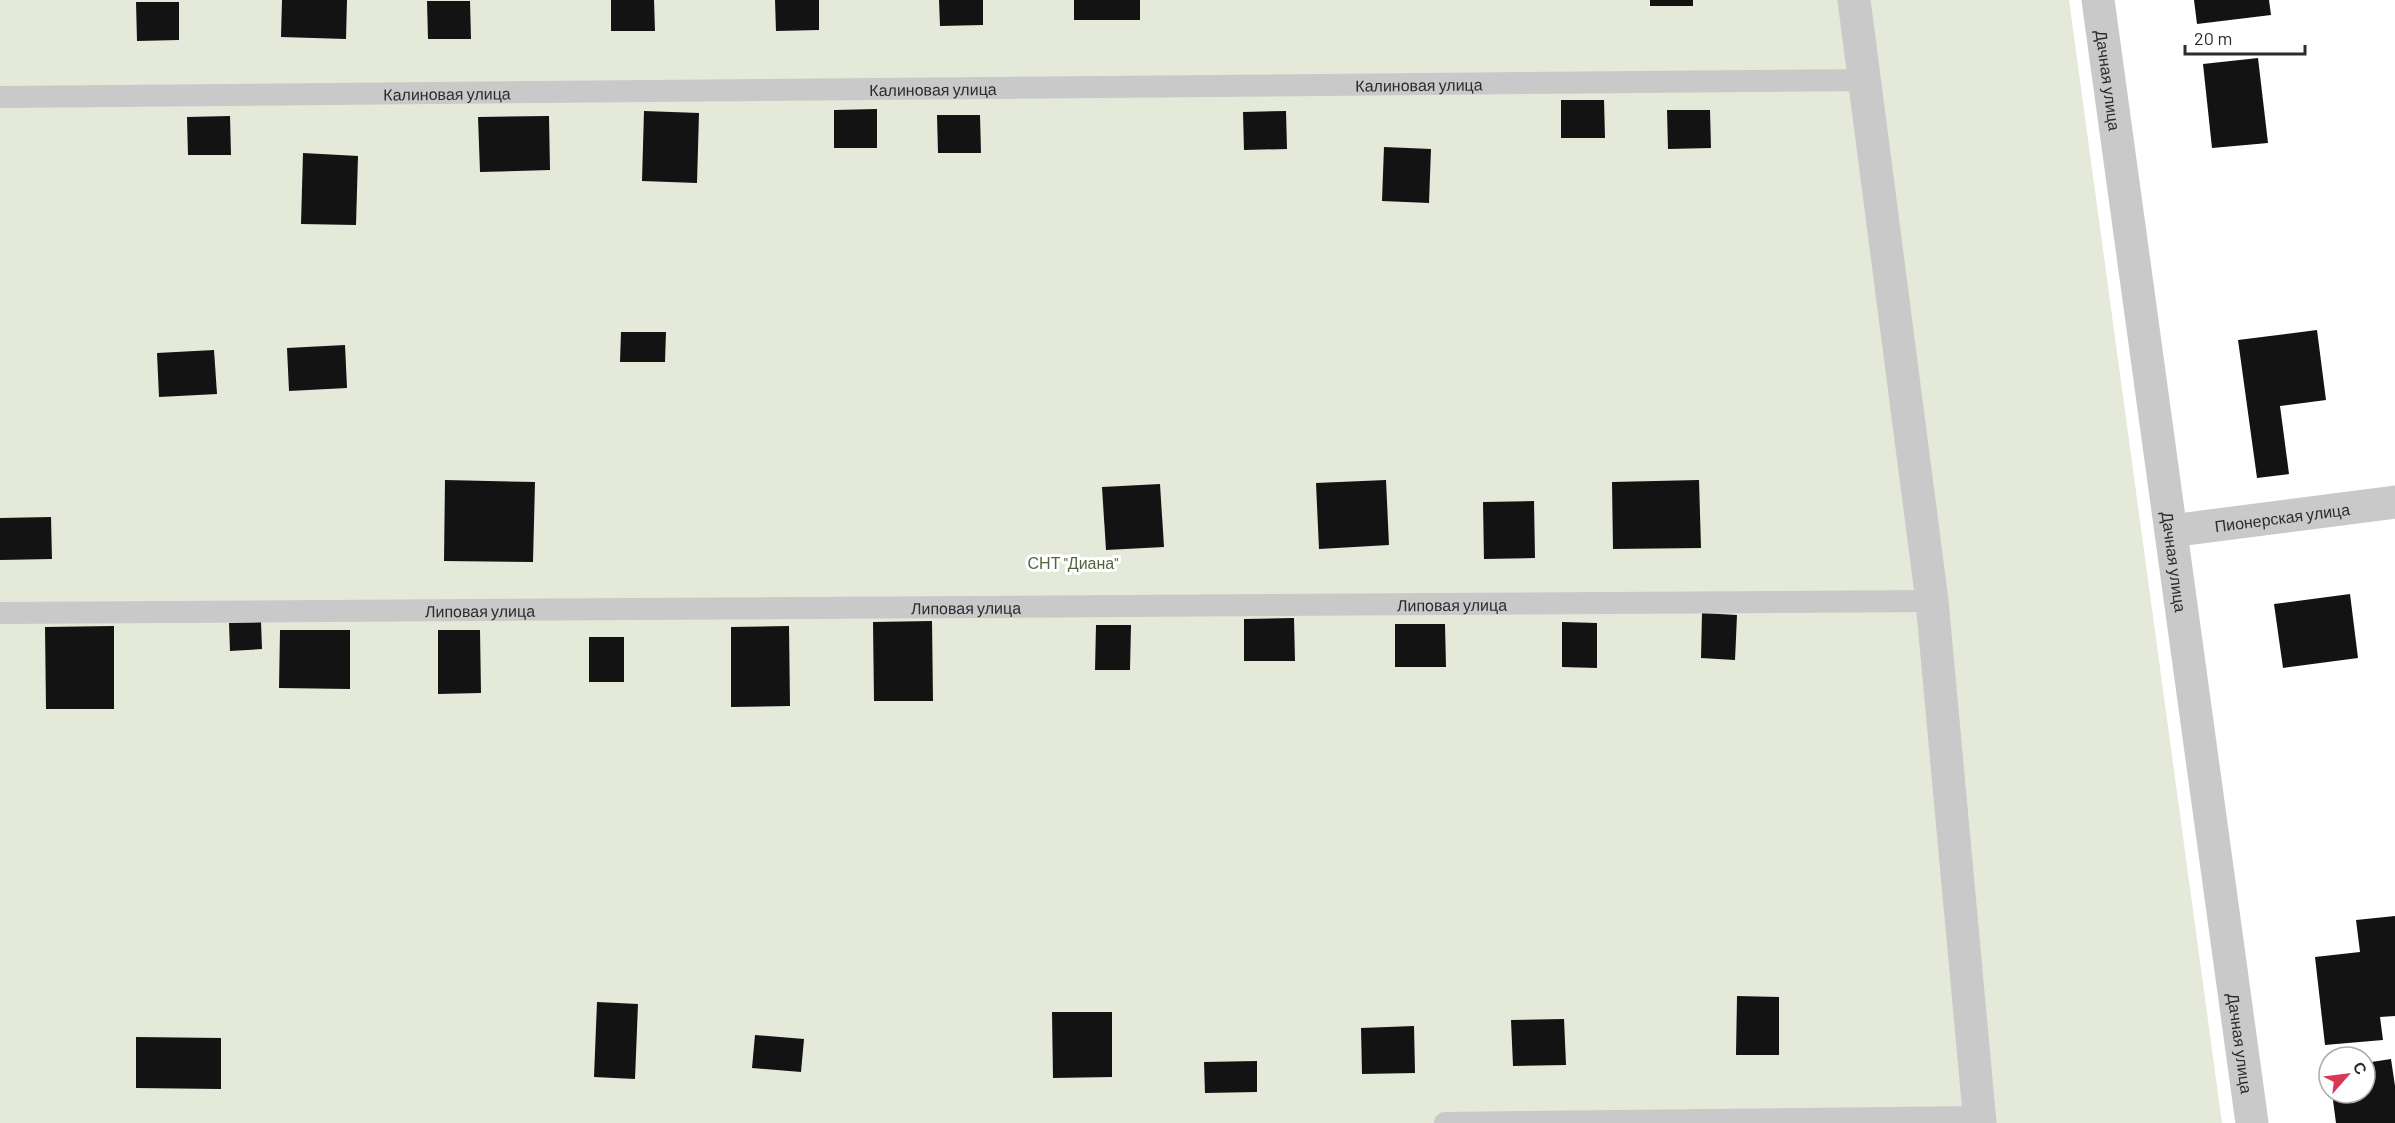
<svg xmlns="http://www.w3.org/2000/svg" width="2395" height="1123" viewBox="0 0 2395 1123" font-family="Barlow,sans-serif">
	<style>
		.green { fill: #e4e9da }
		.building { fill: #131313 }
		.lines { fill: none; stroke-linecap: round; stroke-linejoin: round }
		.service { stroke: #c9c9c9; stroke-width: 22 }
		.minor { stroke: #c9c9c9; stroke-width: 33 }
		.labels { text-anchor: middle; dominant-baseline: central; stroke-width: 6; stroke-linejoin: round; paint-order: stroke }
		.street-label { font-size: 16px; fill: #2c2c2c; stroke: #fff }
		.park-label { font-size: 16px; fill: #53643d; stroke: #fff }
	</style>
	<rect width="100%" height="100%" fill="#fff"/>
	<polygon class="green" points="0,0 2069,0 2222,1123 0,1123"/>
	<g class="building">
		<polygon points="282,0 347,0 346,39 281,37"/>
		<polygon points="611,0 654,0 655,31 611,31"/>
		<polygon points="775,0 819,0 819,30 776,31"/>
		<polygon points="939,0 983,0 983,25 940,26"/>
		<rect x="1074" y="0" width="66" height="20"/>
		<rect x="1650" y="0" width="43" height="6"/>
		<polygon points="2194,0 2269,0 2271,15 2197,24"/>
		<polygon points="427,1 470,1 471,39 428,39"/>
		<polygon points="136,2 179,2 179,40 137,41"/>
		<polygon points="2258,58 2268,143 2212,148 2203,64"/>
		<polygon points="1561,100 1604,100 1605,138 1561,138"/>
		<polygon points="877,109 877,148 834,148 834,110"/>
		<polygon points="1667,110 1710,110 1711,148 1668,149"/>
		<polygon points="644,111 699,113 697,183 642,181"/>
		<polygon points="1286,111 1287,149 1244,150 1243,112"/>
		<polygon points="937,115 980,115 981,153 938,153"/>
		<polygon points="230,116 231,155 188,155 187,117"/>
		<polygon points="549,116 550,170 480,172 478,117"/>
		<polygon points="1384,147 1431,149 1429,203 1382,201"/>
		<polygon points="303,153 358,156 356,225 301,224"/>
		<polygon points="2317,330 2326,400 2280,406 2289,474 2257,478 2238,340"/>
		<polygon points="621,332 666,332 665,362 620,362"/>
		<polygon points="345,345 347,388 289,391 287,348"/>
		<polygon points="214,350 217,394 159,397 157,353"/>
		<polygon points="445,480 535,482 533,562 444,561"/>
		<polygon points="1386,480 1389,545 1319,549 1316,483"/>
		<polygon points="1699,480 1701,548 1613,549 1612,482"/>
		<polygon points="1160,484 1164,547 1106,550 1102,487"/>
		<polygon points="1534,501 1535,558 1484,559 1483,502"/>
		<polygon points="51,517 52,559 0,560 0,518"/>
		<polygon points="2350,594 2358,658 2283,668 2274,604"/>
		<polygon points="1702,613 1737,615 1735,660 1701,658"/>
		<polygon points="1294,618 1295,661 1244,661 1244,619"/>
		<polygon points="932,621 933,701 874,701 873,622"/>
		<polygon points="261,622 262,649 230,651 229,623"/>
		<polygon points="1562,622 1597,623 1597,668 1562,667"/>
		<polygon points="1395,624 1445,624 1446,667 1395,667"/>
		<polygon points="1096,625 1131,625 1130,670 1095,670"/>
		<polygon points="114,626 114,709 46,709 45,627"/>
		<polygon points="789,626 790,706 731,707 731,627"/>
		<polygon points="280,630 350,630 350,689 279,688"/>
		<polygon points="438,630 480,630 481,693 438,694"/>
		<rect x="589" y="637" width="35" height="45"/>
		<polygon points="2395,916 2395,1016 2380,1017 2383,1040 2325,1045 2315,957 2360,952 2356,920"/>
		<polygon points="1737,996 1779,997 1779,1055 1736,1055"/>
		<polygon points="597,1002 638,1004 635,1079 594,1077"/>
		<polygon points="1052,1012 1112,1012 1112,1077 1053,1078"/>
		<polygon points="1564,1019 1566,1065 1513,1066 1511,1020"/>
		<polygon points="1414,1026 1415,1073 1362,1074 1361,1028"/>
		<polygon points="755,1035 804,1039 801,1072 752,1068"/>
		<polygon points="136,1037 221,1038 221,1089 136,1088"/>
		<polygon points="2391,1059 2395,1086 2395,1123 2336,1123 2332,1093 2365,1093 2365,1063"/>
		<polygon points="1257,1061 1257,1092 1205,1093 1204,1062"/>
	</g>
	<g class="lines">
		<g class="service">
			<path id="s1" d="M0,97L1865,80"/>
			<path id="s2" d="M0,613L1932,601"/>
			<polyline points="1445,1123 1980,1117"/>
		</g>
		<g class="minor">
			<polyline points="1854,0 1932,601 1980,1123"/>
			<path id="s3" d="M2098,0L2252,1123"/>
			<path id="s4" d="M2171,531L2395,502"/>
		</g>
	</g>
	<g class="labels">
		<g class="street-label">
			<text stroke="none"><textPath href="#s3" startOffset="81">Дачная улица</textPath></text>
			<text stroke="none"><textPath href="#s1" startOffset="1419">Калиновая улица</textPath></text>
			<text stroke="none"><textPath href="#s1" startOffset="933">Калиновая улица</textPath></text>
			<text stroke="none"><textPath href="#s1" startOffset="447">Калиновая улица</textPath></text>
			<text stroke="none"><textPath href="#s4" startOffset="112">Пионерская улица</textPath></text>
			<text stroke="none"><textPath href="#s3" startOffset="567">Дачная улица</textPath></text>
			<text stroke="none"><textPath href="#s2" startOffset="1452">Липовая улица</textPath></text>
			<text stroke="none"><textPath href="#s2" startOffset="966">Липовая улица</textPath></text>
			<text stroke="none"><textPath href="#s2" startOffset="480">Липовая улица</textPath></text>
			<text stroke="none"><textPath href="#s3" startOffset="1053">Дачная улица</textPath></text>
		</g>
		<g class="park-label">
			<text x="1073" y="562">СНТ "Диана"</text>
		</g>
	</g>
	<g transform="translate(2347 1075) rotate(62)"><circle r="28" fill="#ffffff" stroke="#ababab" stroke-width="1.5"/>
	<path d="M0-4.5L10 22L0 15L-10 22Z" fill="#d93855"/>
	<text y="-9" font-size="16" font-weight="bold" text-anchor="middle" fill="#2c2c2c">С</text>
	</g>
	<path d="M2185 45v9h120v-9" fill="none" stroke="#2c2c2c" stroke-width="3"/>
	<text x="2194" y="45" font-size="18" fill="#2c2c2c" stroke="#ffffff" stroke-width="4.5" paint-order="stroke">20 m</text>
</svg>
